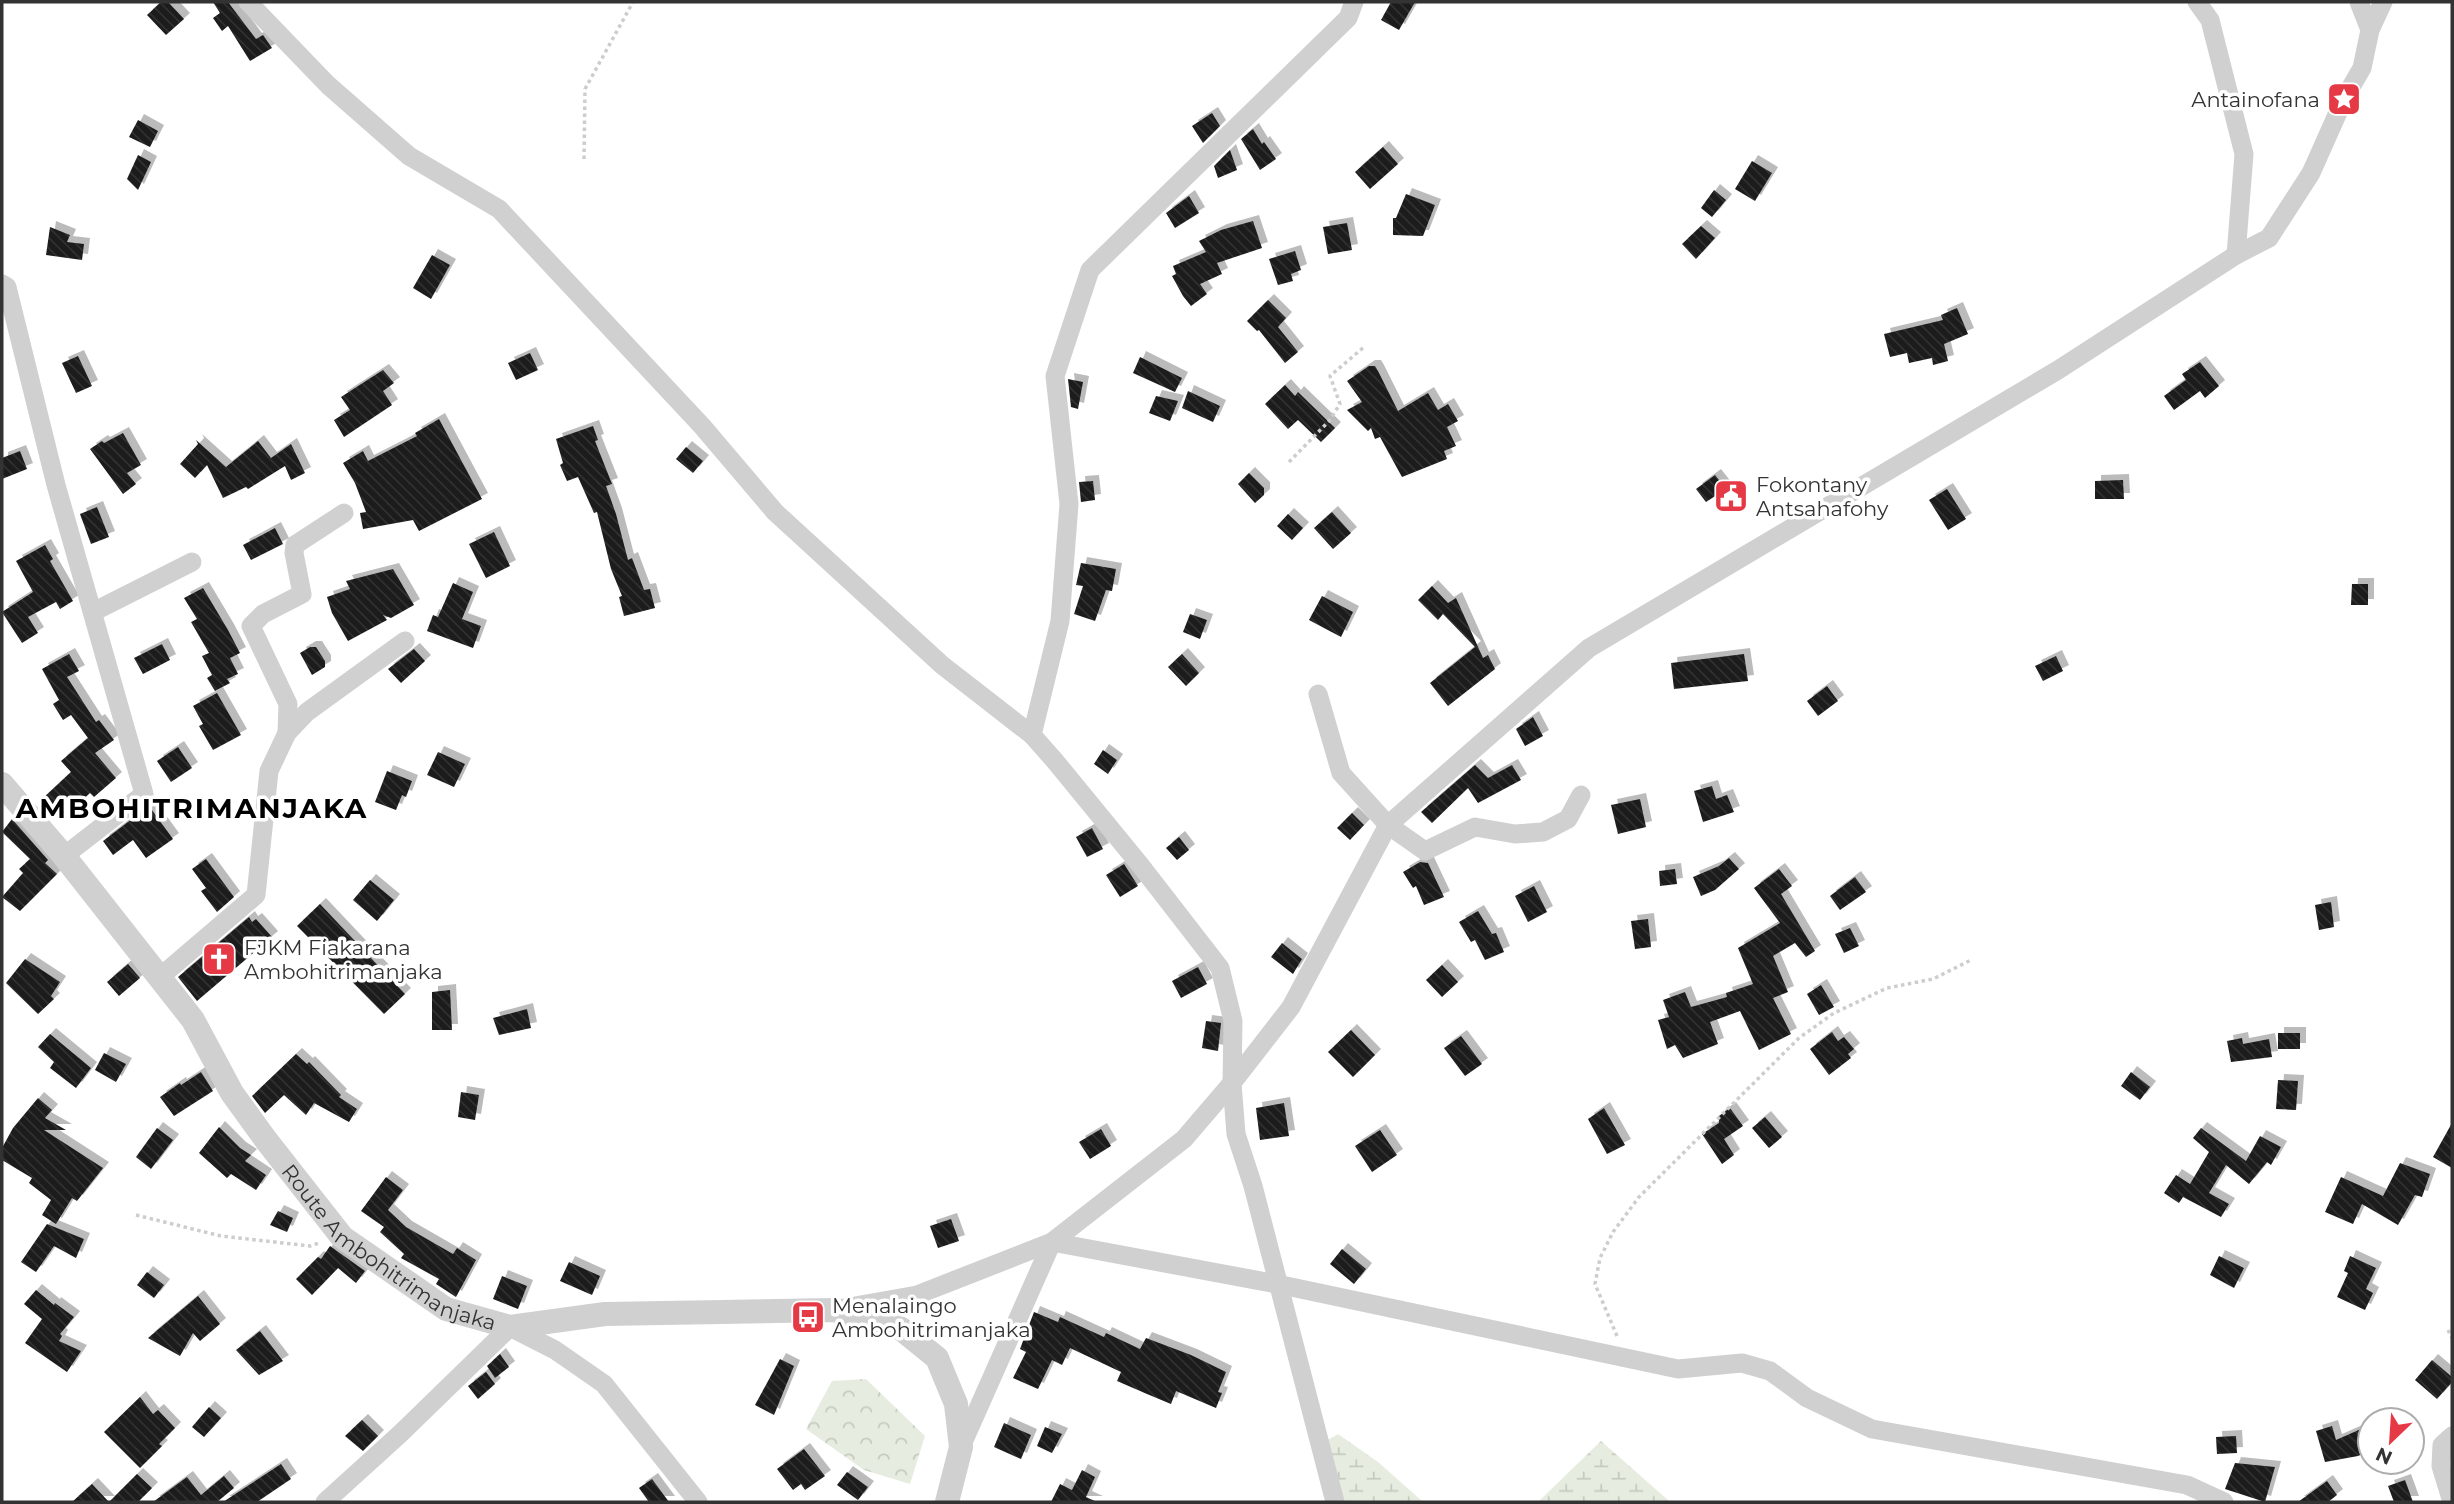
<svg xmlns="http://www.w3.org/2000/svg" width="2454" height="1504" viewBox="0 0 2454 1504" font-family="Montserrat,sans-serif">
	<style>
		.forest { fill: url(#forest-crowns) }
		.wetland { fill: url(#wetland-marsh) }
		.building { fill: url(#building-back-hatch); filter: url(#shadow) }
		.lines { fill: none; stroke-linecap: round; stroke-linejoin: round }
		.path { stroke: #cdcdcd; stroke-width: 3.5; stroke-dasharray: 3.5 3.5; stroke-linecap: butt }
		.minor { stroke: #d0d0d0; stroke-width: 19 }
		.tertiary { stroke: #d0d0d0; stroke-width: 24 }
		.labels { text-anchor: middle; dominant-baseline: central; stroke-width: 7; stroke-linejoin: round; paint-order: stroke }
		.poi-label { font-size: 21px; fill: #333; stroke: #fff; text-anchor: start }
		.street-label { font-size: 21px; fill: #333; stroke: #fff }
		.district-label { font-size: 28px; font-weight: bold; letter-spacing: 2px; fill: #000; stroke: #fff }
	</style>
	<defs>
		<pattern id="forest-crowns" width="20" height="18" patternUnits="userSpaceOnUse" patternTransform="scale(1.75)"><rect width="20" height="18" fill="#e6ecdf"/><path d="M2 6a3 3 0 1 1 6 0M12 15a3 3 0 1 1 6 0" fill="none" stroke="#c6cbc0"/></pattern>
		<pattern id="wetland-marsh" width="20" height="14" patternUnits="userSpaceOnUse" patternTransform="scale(1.75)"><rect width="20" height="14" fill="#e6ecdf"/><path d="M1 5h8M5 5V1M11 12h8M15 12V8" fill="none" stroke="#c6cbc0"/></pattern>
		<pattern id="building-back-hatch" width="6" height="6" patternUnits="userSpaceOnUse" patternTransform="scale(1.75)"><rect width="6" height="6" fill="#1a1a1a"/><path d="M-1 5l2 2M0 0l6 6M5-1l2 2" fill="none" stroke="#333"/></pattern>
		<filter id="shadow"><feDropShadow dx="6" dy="-6" stdDeviation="0" flood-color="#0004"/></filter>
	</defs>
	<rect width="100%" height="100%" fill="#fff"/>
	<polygon class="forest" points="866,1379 925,1436 910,1484 864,1470 806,1429 832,1381"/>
	<g class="wetland">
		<polygon points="1338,1434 1378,1462 1423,1502 1342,1502 1326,1441"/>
		<polygon points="1601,1441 1669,1501 1669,1502 1538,1502"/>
	</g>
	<g class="building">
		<polygon points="161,2 168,2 184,19 166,35 147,15"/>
		<polygon points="213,2 228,2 256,39 263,35 272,48 250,61 228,26 222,31 213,18 220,13"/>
		<polygon points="1391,2 1415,2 1399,30 1381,20"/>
		<polygon points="1212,113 1220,126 1203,143 1192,126"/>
		<polygon points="138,120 158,131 150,147 129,137"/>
		<polygon points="1253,129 1262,144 1264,142 1276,159 1260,170 1241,139"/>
		<polygon points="1383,147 1398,164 1370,189 1355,172"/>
		<polygon points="1230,150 1237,170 1218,178 1214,166"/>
		<polygon points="138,155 151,162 138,190 127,179"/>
		<polygon points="1752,161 1772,173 1755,201 1735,189"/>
		<polygon points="1714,190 1726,200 1712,217 1701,208"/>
		<polygon points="1406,194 1435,205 1423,236 1393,235 1393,218 1396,218"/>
		<polygon points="1189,196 1199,213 1175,228 1166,213"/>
		<polygon points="1253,221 1262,248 1217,263 1222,274 1200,284 1207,294 1191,306 1183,296 1172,276 1176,274 1173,266 1206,252 1199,241 1221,230"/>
		<polygon points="1347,223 1352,250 1328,254 1323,227"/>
		<polygon points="1701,226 1715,238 1696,259 1682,244"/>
		<polygon points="50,227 70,235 67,242 84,244 82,260 46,255"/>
		<polygon points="1295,251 1301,270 1291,274 1293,281 1278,285 1269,259"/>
		<polygon points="432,255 450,265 431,299 413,288"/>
		<polygon points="1268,300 1286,318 1278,327 1298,352 1285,363 1259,330 1257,331 1247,321"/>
		<polygon points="1957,308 1968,334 1944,344 1948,361 1933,365 1932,358 1909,363 1907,353 1890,357 1884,334 1943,320 1941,315"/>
		<polygon points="530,353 538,370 516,380 508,363"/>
		<polygon points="78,356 92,386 76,393 62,363"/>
		<polygon points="1140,357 1182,378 1175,392 1133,373"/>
		<polygon points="2200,362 2219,386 2205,398 2200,391 2174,410 2164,396 2186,380 2182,374"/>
		<polygon points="1369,366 1375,366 1378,371 1398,411 1428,393 1438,410 1448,404 1458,421 1447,427 1456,446 1444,451 1447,459 1402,477 1380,437 1375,439 1371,428 1368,431 1347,410 1362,402 1347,381"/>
		<polygon points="383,370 394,383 383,391 392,405 344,437 334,420 350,410 341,397"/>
		<polygon points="1068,379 1083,382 1078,409 1071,407"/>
		<polygon points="1285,385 1295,396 1298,392 1335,428 1321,442 1298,420 1288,429 1265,404"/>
		<polygon points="1188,391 1220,406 1213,422 1182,408"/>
		<polygon points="1156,396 1178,401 1170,421 1149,413"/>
		<polygon points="439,419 482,499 419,531 413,520 363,529 360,513 366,512 355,483 343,463 363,451 368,461 417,436 415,433"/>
		<polygon points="593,426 598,440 595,441 612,484 606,486 616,514 628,560 632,558 644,590 650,589 655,608 624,616 619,597 622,596 611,569 597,512 594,513 578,477 567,481 560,465 563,463 556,439"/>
		<polygon points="123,433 141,465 127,473 136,484 123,494 90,449 102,441 104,443"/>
		<polygon points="196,440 226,467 258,441 271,458 291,444 305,473 291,480 285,466 248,489 246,487 223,498 207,465 195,478 180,464 198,444"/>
		<polygon points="686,447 703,461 693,473 676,459"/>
		<polygon points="20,451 27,469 2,479 2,458"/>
		<polygon points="1249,473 1264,488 1264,495 1255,503 1238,484"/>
		<polygon points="1715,475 1726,489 1706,502 1696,489"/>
		<polygon points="2123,480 2124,499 2095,499 2095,481"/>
		<polygon points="1093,481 1095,500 1081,502 1079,482"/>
		<polygon points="1947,489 1966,519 1948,530 1929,500"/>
		<polygon points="97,507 109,537 91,544 80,514"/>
		<polygon points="1332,512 1351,533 1333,549 1314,528"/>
		<polygon points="1288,514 1303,528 1292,540 1277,526"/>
		<polygon points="275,528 283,544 251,560 243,545"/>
		<polygon points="494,532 510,566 486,578 469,544"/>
		<polygon points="45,545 53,559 50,561 73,601 60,609 56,602 28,617 38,633 22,643 2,612 33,592 16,561"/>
		<polygon points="1081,563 1116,569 1112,591 1106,590 1095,621 1074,614 1083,586 1076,585"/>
		<polygon points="393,569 414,605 391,618 383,615 387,620 348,641 332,613 327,597 350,589 346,581"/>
		<polygon points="453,583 473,592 462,619 481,626 473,648 427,631 433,615 438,617"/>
		<polygon points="2352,584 2368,584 2368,605 2351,605"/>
		<polygon points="1432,586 1448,603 1456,598 1483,658 1488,655 1495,669 1448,706 1430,683 1475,647 1443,614 1438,620 1418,600"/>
		<polygon points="203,588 228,630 240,653 230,658 238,674 227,679 230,683 215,691 207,678 212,675 202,656 209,653 191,622 197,619 184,598"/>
		<polygon points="1322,596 1353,612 1341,637 1309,620"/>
		<polygon points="1190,614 1207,620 1200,639 1183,632"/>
		<polygon points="162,644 170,660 143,674 134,658"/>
		<polygon points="310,647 316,647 325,661 325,667 312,675 300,653"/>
		<polygon points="414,649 425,661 401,683 388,669"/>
		<polygon points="69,654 79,671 67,677 96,722 99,720 114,740 95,753 116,778 94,797 90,793 60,821 40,801 71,772 61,761 88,738 71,715 63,720 53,704 59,700 42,669"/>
		<polygon points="1182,654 1199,673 1186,686 1168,667"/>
		<polygon points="1744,654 1748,681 1674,689 1671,663"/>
		<polygon points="2056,656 2063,671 2043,681 2035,666"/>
		<polygon points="1827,686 1838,701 1818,716 1807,701"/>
		<polygon points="217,693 241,735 213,750 199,726 203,724 193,706"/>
		<polygon points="1533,717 1543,736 1525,746 1516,729"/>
		<polygon points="178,747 192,768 171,782 157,761"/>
		<polygon points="1103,750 1117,760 1108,774 1094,764"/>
		<polygon points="438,752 465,764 454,787 427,775"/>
		<polygon points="1475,765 1488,778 1512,765 1521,780 1478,803 1468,788 1432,823 1421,812"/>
		<polygon points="387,771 412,781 406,797 402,795 396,810 375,802"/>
		<polygon points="1712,786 1716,799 1727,795 1734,812 1703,822 1694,791"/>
		<polygon points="1640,799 1646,827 1618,834 1611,805"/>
		<polygon points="149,806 173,839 146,858 133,840 113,855 103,841"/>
		<polygon points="1352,813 1364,825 1350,840 1337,828"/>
		<polygon points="12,819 48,860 45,863 57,874 20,911 2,897 23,873 19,869 30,859 2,832"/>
		<polygon points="1092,828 1103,849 1087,857 1076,837"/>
		<polygon points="1179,837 1189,850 1177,860 1166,848"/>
		<polygon points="1729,858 1739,869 1715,890 1701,896 1693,877 1719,866"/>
		<polygon points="206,859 234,897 217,912 201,891 206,888 192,869"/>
		<polygon points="1420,862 1428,863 1444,897 1424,905 1416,886 1413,888 1403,872"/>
		<polygon points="1124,864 1138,886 1120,897 1106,875"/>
		<polygon points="1675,869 1677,884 1660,886 1659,871"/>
		<polygon points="1779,869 1792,886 1781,894 1815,951 1806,957 1795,943 1773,956 1788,992 1773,998 1791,1034 1759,1050 1740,1011 1710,1022 1718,1044 1683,1058 1675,1045 1667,1049 1658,1020 1669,1017 1663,1000 1685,992 1691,1007 1727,997 1726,993 1753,984 1738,948 1780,923 1754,888"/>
		<polygon points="1855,877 1866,892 1840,910 1830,896"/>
		<polygon points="370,880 394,900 377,921 353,900"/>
		<polygon points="1534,886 1547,912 1528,922 1515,896"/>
		<polygon points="2331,902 2334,927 2319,930 2315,905"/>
		<polygon points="320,904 405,994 384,1014 297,926"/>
		<polygon points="1478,911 1492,934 1496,933 1504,952 1485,960 1475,940 1471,942 1459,922"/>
		<polygon points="249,917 252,922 256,919 272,937 197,1001 178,977"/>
		<polygon points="1648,919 1651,947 1635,949 1631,921"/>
		<polygon points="1850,928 1859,946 1844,953 1835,934"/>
		<polygon points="1282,943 1302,959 1293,974 1271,957"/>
		<polygon points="25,959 60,982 51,996 54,999 38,1014 6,983"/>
		<polygon points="128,964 140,978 119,996 107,982"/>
		<polygon points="1442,965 1458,982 1442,997 1426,980"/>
		<polygon points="1198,967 1207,984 1181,998 1172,981"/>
		<polygon points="1821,985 1834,1007 1819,1015 1807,994"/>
		<polygon points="450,990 452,1030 432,1030 432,992"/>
		<polygon points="527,1009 531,1028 499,1035 493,1018"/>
		<polygon points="1206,1021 1221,1023 1218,1051 1202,1048"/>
		<polygon points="1351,1030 1375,1055 1353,1077 1328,1052"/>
		<polygon points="1832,1032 1838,1041 1844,1037 1854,1049 1848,1054 1851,1058 1829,1075 1810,1049"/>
		<rect x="2278" y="1033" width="22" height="16"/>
		<polygon points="50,1034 91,1068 76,1088 50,1068 54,1062 38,1047"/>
		<polygon points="1461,1036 1482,1064 1465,1076 1444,1048"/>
		<polygon points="2242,1038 2243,1044 2269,1039 2272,1057 2231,1062 2227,1041"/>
		<polygon points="104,1053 126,1064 116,1082 95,1070"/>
		<polygon points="296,1054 307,1064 309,1062 341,1095 339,1097 357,1109 349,1122 314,1103 306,1115 284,1095 265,1113 252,1096"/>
		<polygon points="201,1072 213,1091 174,1116 160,1097 180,1083 181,1085"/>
		<polygon points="2131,1072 2150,1087 2140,1100 2121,1086"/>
		<polygon points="2278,1080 2298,1081 2296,1110 2276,1109"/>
		<polygon points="461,1092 479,1095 475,1120 458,1117"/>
		<polygon points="38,1098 52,1110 45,1118 66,1130 44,1130 103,1168 77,1201 72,1198 56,1224 42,1215 51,1200 29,1183 32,1178 2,1160 2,1148 13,1128"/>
		<polygon points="1284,1103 1289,1136 1260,1140 1256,1108"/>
		<polygon points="1604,1108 1625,1145 1607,1154 1588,1119"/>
		<polygon points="1730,1108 1743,1126 1724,1139 1734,1155 1722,1164 1702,1134 1719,1123 1719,1116"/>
		<polygon points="1765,1117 1782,1137 1769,1148 1752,1128"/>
		<polygon points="2452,1123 2452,1168 2433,1157"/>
		<polygon points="219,1127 240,1148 251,1155 245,1161 266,1175 256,1190 231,1174 227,1178 199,1153"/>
		<polygon points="157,1128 173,1140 151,1169 136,1157"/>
		<polygon points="2201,1128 2246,1161 2260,1136 2281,1147 2271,1165 2267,1162 2249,1184 2226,1165 2209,1193 2229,1204 2221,1217 2183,1197 2179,1203 2164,1193 2176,1175 2190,1184 2209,1152 2193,1138"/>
		<polygon points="1101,1129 1111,1146 1090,1159 1079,1142"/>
		<polygon points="1380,1130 1397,1155 1372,1172 1355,1146"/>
		<polygon points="2400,1163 2430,1174 2422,1197 2415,1195 2398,1225 2362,1204 2353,1224 2325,1212 2341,1177 2383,1196"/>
		<polygon points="386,1177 403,1190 388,1210 406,1227 453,1254 457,1248 476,1260 456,1297 436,1284 439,1279 401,1258 404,1254 380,1232 384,1227 361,1211"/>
		<polygon points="278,1211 293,1218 287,1232 270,1225"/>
		<polygon points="951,1219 959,1241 938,1248 930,1226"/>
		<polygon points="47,1224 84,1239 76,1258 54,1246 36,1272 21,1262"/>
		<polygon points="330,1246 365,1271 356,1283 338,1268 312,1295 296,1279 318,1257 321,1259"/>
		<polygon points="1342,1249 1366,1269 1354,1284 1330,1264"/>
		<polygon points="2219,1256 2244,1268 2234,1288 2210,1275"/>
		<polygon points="2350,1256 2376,1268 2366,1289 2373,1293 2365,1310 2337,1297 2348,1273 2344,1271"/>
		<polygon points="569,1262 600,1276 592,1295 560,1281"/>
		<polygon points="147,1272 164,1285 154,1298 137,1285"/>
		<polygon points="502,1276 527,1286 518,1309 493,1299"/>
		<polygon points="36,1290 54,1305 55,1303 74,1317 60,1334 62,1336 59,1341 81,1351 67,1372 25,1343 42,1319 24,1304"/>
		<polygon points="198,1296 220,1324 200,1341 193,1333 180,1356 148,1338"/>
		<polygon points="1034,1312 1058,1322 1060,1317 1104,1337 1106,1333 1140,1349 1146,1338 1191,1355 1226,1372 1218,1392 1222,1393 1216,1408 1176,1391 1171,1404 1147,1394 1117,1381 1121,1372 1070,1348 1062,1365 1052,1360 1038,1389 1013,1378 1026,1352 1020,1349"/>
		<polygon points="260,1331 283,1361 259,1375 236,1350"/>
		<polygon points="500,1354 509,1367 495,1378 487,1366"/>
		<polygon points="780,1359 794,1366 774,1415 755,1405"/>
		<polygon points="2432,1360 2452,1377 2452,1382 2437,1399 2415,1380"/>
		<polygon points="486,1372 495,1384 478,1399 468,1386"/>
		<polygon points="140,1397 153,1414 158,1410 175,1428 159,1444 162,1446 140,1468 104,1432"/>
		<polygon points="209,1407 221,1418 204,1437 192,1427"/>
		<polygon points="362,1420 378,1436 363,1451 345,1436"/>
		<polygon points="1004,1423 1031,1435 1021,1459 994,1447"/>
		<polygon points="2370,1425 2370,1451 2358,1456 2325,1462 2316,1431 2332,1426 2336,1440"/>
		<polygon points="1045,1427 1062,1434 1052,1453 1037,1446"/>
		<polygon points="2236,1436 2237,1453 2217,1454 2216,1437"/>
		<polygon points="804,1449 825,1476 805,1490 801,1484 793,1490 777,1469"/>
		<polygon points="2235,1463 2275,1467 2265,1502 2225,1489"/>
		<polygon points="281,1464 291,1479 257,1502 223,1502"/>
		<polygon points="1082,1470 1095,1477 1086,1497 1097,1502 1051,1502 1060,1484 1072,1490"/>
		<polygon points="847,1472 868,1487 858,1500 837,1485"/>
		<polygon points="137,1474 152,1488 138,1502 72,1502 92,1484 109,1502"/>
		<polygon points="224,1476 234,1488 217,1502 153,1502 187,1477 201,1495"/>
		<polygon points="652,1479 669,1502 649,1502 639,1488"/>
		<polygon points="2405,1480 2413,1502 2394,1502 2388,1486"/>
		<polygon points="2327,1481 2337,1495 2328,1502 2298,1502"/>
	</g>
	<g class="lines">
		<g class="path">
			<polyline points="584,159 585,89 633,2"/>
			<polyline points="1289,462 1329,421 1340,404 1330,376 1364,347"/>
			<polyline points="136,1215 221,1236 310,1246 319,1243"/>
			<polyline points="2448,1330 2452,1338"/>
			<polyline points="1617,1336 1595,1284 1600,1258 1613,1232 1639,1197 1799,1038 1834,1013 1887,988 1933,979 1971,960"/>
		</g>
		<g class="minor">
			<polyline points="248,2 328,85 409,156 499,209 702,426 775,512 942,665 1032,735 1055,761 1141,866 1220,968 1233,1021 1232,1083 1236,1134 1253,1186 1335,1502"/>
			<polyline points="2197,2 2210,20 2244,154 2236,255"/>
			<polyline points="2359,2 2370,30"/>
			<polyline points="2,284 7,287 56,485 144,794 64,856"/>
			<polyline points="93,612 192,562"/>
			<polyline points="1318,694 1341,773 1388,825 1425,851 1475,827 1515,834 1543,832 1568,819 1581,795"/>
			<polyline points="287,733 288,704 251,626 263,614 302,594 294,553 295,545 344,513"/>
			<polyline points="1032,735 1060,621 1069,504 1055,376 1090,270 1348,18 1354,2"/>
			<polyline points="160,977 256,895 269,771 287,733 307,712 405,641"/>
			<polyline points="838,1309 917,1295 1052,1242 1184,1139 1232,1083 1291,1007 1388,825 1589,648 2058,370 2236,255 2269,238 2311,173 2344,99 2362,68 2370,30 2383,2"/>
			<polyline points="2452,1436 2442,1445 2441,1466 2452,1502"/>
			<polyline points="961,1447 1052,1242 1277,1284 1678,1369 1742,1363 1770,1371 1807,1398 1872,1429 2187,1485 2224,1502"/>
			<polyline points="325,1502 400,1434 510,1327 555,1350 604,1384 698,1502"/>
		</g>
		<path class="tertiary" id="s1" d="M2,784L64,856L193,1020L232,1093L266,1140L342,1237L446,1309L510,1327L605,1314L833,1310L900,1328L937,1358L956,1404L961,1447L947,1502"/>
	</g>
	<defs>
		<g id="sight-square" transform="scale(1.75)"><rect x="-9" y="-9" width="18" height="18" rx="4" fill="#e63946" stroke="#fff"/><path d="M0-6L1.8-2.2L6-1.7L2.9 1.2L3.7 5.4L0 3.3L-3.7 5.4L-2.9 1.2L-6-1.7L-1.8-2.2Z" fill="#fff"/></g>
		<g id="civic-square" transform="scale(1.75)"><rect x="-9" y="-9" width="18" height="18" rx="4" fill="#e63946" stroke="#fff"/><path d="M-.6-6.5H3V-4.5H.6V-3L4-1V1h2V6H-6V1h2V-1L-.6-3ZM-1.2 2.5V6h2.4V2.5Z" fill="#fff"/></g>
		<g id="church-square" transform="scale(1.75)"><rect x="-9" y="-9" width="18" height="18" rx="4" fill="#e63946" stroke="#fff"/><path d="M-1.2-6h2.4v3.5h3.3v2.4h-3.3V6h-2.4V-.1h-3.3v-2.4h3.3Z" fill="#fff"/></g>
		<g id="bus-square" transform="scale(1.75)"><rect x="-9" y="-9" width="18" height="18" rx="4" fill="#e63946" stroke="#fff"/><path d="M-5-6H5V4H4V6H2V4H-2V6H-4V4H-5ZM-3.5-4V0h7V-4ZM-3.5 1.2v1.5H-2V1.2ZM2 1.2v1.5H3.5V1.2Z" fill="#fff"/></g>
	</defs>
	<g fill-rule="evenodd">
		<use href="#sight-square" x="2344" y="99"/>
		<use href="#civic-square" x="1731" y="496"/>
		<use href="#church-square" x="219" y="959"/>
		<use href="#bus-square" x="808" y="1317"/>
	</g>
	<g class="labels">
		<g class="poi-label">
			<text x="2320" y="99" text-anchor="end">Antainofana</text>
			<text x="1756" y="484">Fokontany<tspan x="1756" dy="24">Antsahafohy</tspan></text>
			<text x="244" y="947">FJKM Fiakarana<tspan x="244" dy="24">Ambohitrimanjaka</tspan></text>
			<text x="832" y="1305">Menalaingo<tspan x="832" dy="24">Ambohitrimanjaka</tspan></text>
		</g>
		<g class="street-label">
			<text stroke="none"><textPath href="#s1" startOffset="612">Route Ambohitrimanjaka</textPath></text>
		</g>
		<g class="district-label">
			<text x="192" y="808">AMBOHITRIMANJAKA</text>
		</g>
	</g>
	<rect width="2454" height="1504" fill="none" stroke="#333333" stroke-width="7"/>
	<g transform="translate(2391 1441) rotate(205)"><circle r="33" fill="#ffffff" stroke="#adadad" stroke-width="2"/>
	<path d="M0-5L12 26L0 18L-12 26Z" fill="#e63946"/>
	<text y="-10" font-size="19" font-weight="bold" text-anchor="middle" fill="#333333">N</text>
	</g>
</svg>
